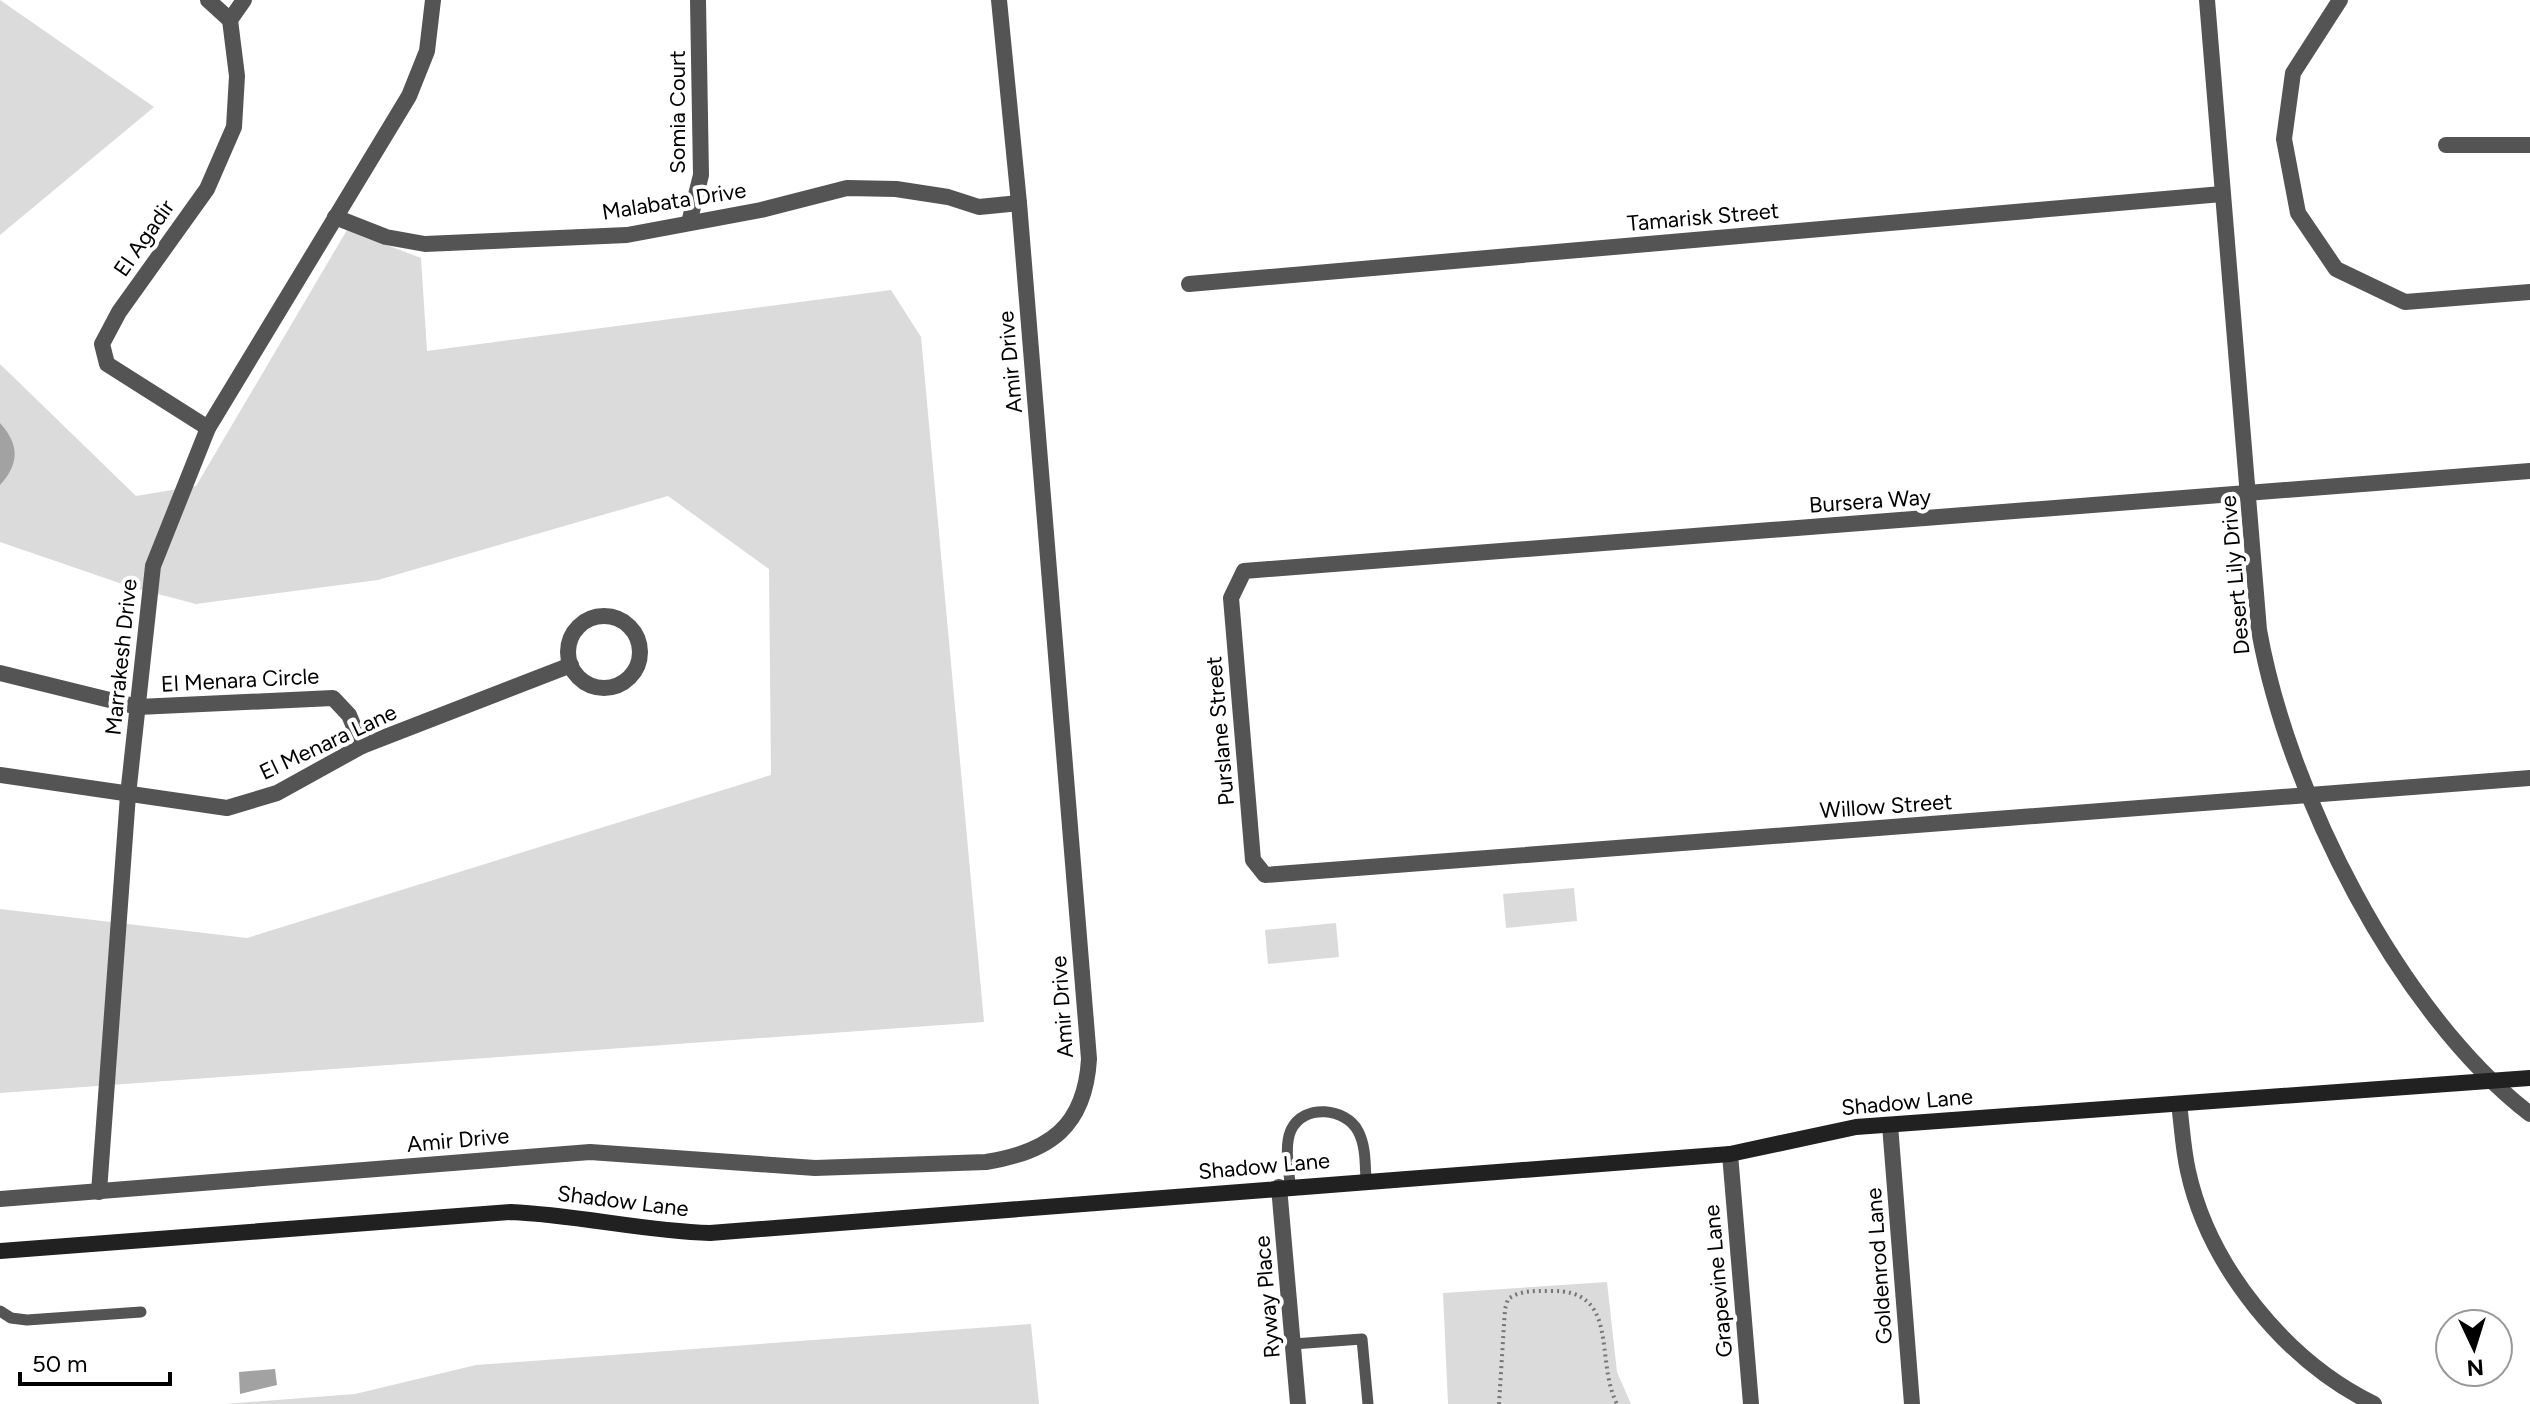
<svg xmlns="http://www.w3.org/2000/svg" width="2530" height="1404" viewBox="0 0 2530 1404" font-family="Figtree,sans-serif">
	<style>
		.green { fill: #dbdbdb }
		.water { fill: #a2a2a2 }
		.lines { fill: none; stroke-linecap: round; stroke-linejoin: round }
		.path { stroke: #767676; stroke-width: 4; stroke-dasharray: 2 4; stroke-linecap: butt }
		.lane { stroke: #545454; stroke-width: 11 }
		.street { stroke: #545454; stroke-width: 16 }
		.secondary { stroke: #212121; stroke-width: 16 }
		.labels { text-anchor: middle; dominant-baseline: central; stroke-width: 8; stroke-linejoin: round; paint-order: stroke }
		.street-label { font-size: 22px; fill: #000; stroke: #fff }
	</style>
	<rect width="100%" height="100%" fill="#fff"/>
	<g class="green">
		<polygon points="0,0 154,107 0,235"/>
		<polygon points="347,230 421,258 427,351 891,290 921,337 984,1022 0,1093 0,909 247,938 771,775 769,569 668,496 378,580 196,604 131,587 0,542 0,364 136,496 196,486"/>
		<polygon points="1574,888 1577,921 1506,928 1503,894"/>
		<polygon points="1336,923 1339,957 1268,964 1265,930"/>
		<polygon points="1607,1282 1617,1372 1631,1404 1448,1404 1443,1293"/>
		<polygon points="1031,1324 1039,1404 225,1404 355,1394 476,1365"/>
	</g>
	<g class="water">
		<path d="M0,423C19,444 20,463 0,485Z"/>
		<polygon points="275,1369 277,1385 240,1394 239,1372"/>
	</g>
	<g class="lines">
		<path class="path" d="M1499,1404L1505,1309L1508,1299C1521,1290 1535,1291 1550,1291C1621,1289 1594,1359 1617,1404"/>
		<g class="lane">
			<path d="M1290,1185C1289,1168 1284,1146 1291,1130C1304,1103 1346,1108 1358,1131C1366,1146 1365,1164 1366,1180"/>
			<polyline points="0,1311 11,1318 27,1320 141,1312"/>
			<polyline points="1293,1344 1362,1339 1368,1404"/>
		</g>
		<g class="street">
			<polyline points="208,0 230,20 244,0"/>
			<path d="M2207,0L2259,630C2288,793 2398,1012 2530,1114"/>
			<polyline points="2340,0 2293,73 2284,139 2298,213 2336,269 2405,302 2530,292"/>
			<polyline points="2446,145 2530,145"/>
			<polyline points="335,217 386,237 425,244 627,235 761,210 847,188 896,189 948,197 979,207 1019,203"/>
			<polyline points="689,223 701,175 698,0"/>
			<polyline points="1189,284 2222,194"/>
			<polyline points="208,428 107,364 102,344 119,312 207,189 234,127 237,76 230,20"/>
			<polyline points="2530,471 1244,571 1231,598 1253,860 1265,875 2530,778"/>
			<circle cx="604" cy="652" r="36"/>
			<polyline points="0,673 138,707 333,698 349,715 362,746"/>
			<polyline points="0,775 227,808 277,793 362,746 571,665"/>
			<path d="M2179,1104C2182,1126 2183,1149 2188,1171C2209,1267 2286,1361 2374,1404"/>
			<polyline points="1890,1125 1912,1404"/>
			<polyline points="1730,1154 1751,1404"/>
			<polyline points="1279,1187 1298,1404"/>
			<polyline points="99,1192 128,795 153,566 208,428 409,96 427,51 433,0"/>
			<path d="M0,1199L590,1152L815,1168L986,1162C1049,1152 1085,1127 1089,1059L1019,203L999,0"/>
		</g>
		<path class="secondary" d="M0,1251L511,1212C578,1215 643,1231 710,1233L1730,1154L1856,1127L2530,1078"/>
	</g>
	<g class="labels">
		<g class="street-label">
			<text transform="translate(677 112) rotate(-90)">Somia Court</text>
			<text transform="translate(674 201) rotate(-9)">Malabata Drive</text>
			<text transform="translate(1703 217) rotate(-5)">Tamarisk Street</text>
			<text transform="translate(144 238) rotate(-55)">El Agadir</text>
			<text transform="translate(1010 362) rotate(-95)">Amir Drive</text>
			<text transform="translate(1870 501) rotate(-4)">Bursera Way</text>
			<text transform="translate(2235 575) rotate(-95)">Desert Lily Drive</text>
			<text transform="translate(121 657) rotate(-84)">Marrakesh Drive</text>
			<text transform="translate(240 680) rotate(-3)">El Menara Circle</text>
			<text transform="translate(1220 731) rotate(-95)">Purslane Street</text>
			<text transform="translate(328 742) rotate(-25)">El Menara Lane</text>
			<text transform="translate(1886 806) rotate(-4)">Willow Street</text>
			<text transform="translate(1062 1007) rotate(-94)">Amir Drive</text>
			<text transform="translate(1907 1102) rotate(-5)">Shadow Lane</text>
			<text transform="translate(458 1140) rotate(-5)">Amir Drive</text>
			<text transform="translate(1264 1166) rotate(-5)">Shadow Lane</text>
			<text transform="translate(623 1201) rotate(7)">Shadow Lane</text>
			<text transform="translate(1879 1266) rotate(-94)">Goldenrod Lane</text>
			<text transform="translate(1718 1281) rotate(-95)">Grapevine Lane</text>
			<text transform="translate(1267 1297) rotate(-95)">Ryway Place</text>
		</g>
	</g>
	<g transform="translate(2474 1348) rotate(176)"><circle r="38" fill="#ffffff" stroke="#999999" stroke-width="2"/>
	<path d="M0-6L14 30L0 20L-14 30Z" fill="#000000"/>
	<text y="-12" font-size="22" font-weight="bold" text-anchor="middle" fill="#000000">N</text>
	</g>
	<path d="M20 1372v12h150v-12" fill="none" stroke="#000000" stroke-width="4"/>
	<text x="32" y="1372" font-size="24" fill="#000000" stroke="#ffffff" stroke-width="6" paint-order="stroke">50 m</text>
</svg>
